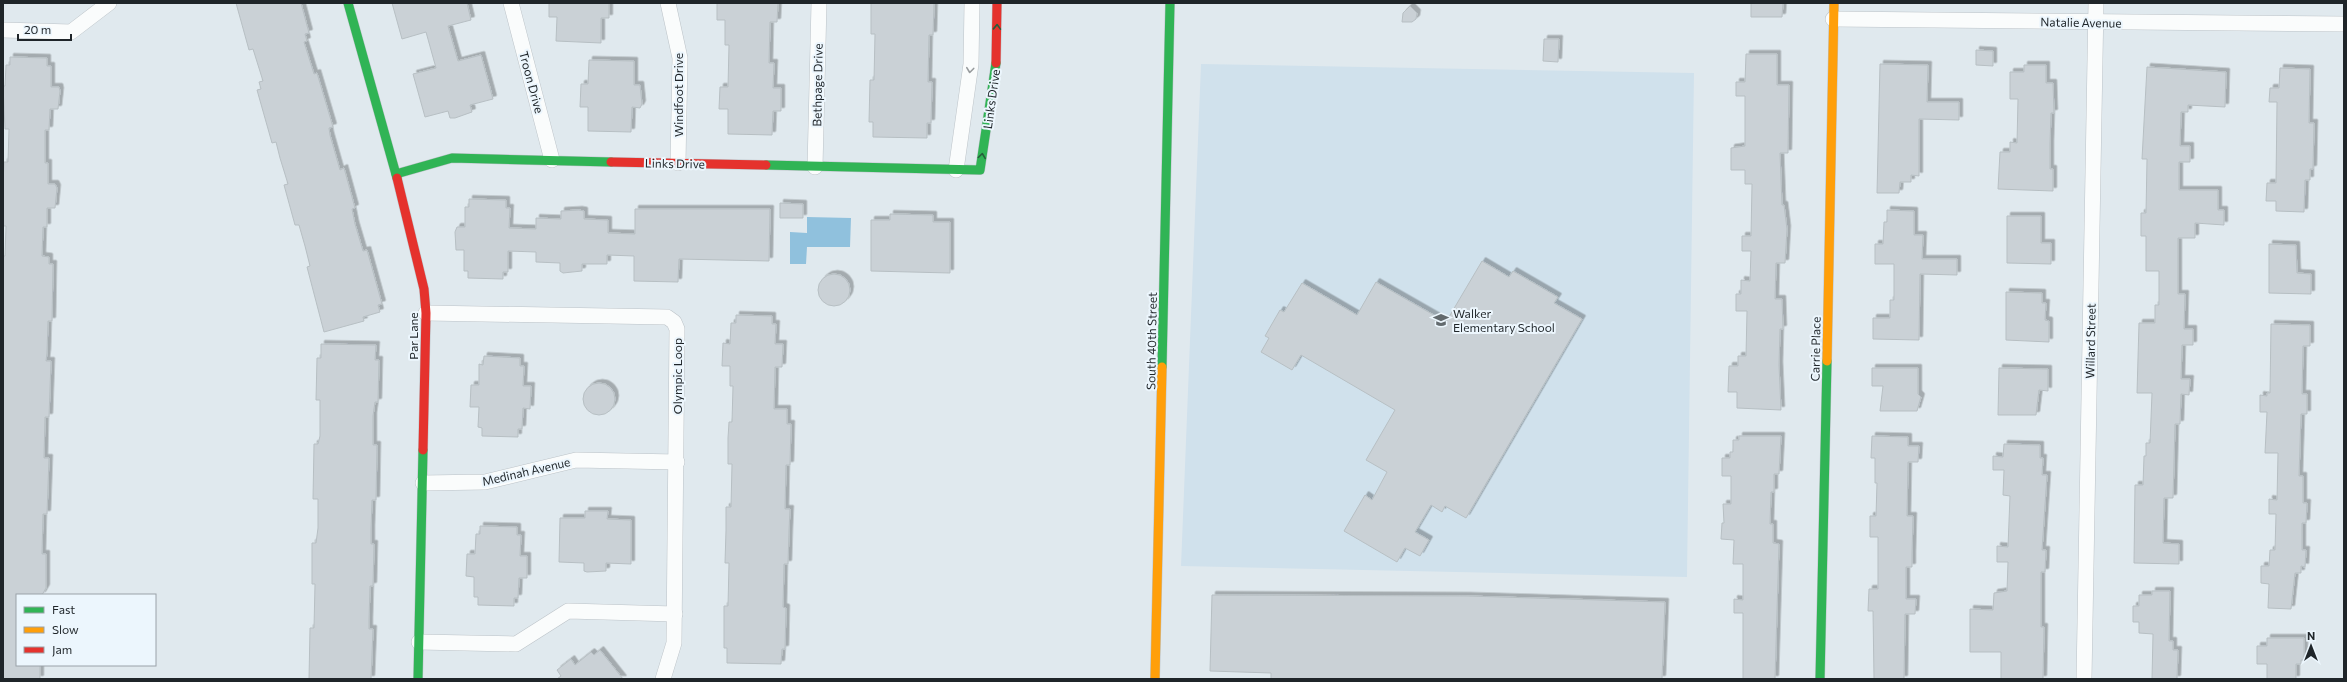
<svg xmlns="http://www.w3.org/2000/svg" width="2347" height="682" viewBox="0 0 2347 682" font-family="Commissioner,sans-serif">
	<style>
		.built { fill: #d0e1ec }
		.water { fill: #90c1dd }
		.building { fill: #cad1d6; stroke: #b7bfc3; filter: url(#shadow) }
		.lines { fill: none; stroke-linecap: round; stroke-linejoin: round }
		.street-casing { stroke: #bcc3c8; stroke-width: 16 }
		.fast-casing { stroke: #bcc3c8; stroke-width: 10 }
		.slow-casing { stroke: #bcc3c8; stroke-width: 10 }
		.jam-casing { stroke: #bcc3c8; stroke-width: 10 }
		.street { stroke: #fafcfc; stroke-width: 15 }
		.fast { stroke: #30b455; stroke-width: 9 }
		.slow { stroke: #ff9f0a; stroke-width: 9 }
		.jam { stroke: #e5322d; stroke-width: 9 }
		.oneway { stroke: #265e3b }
		.oneway2 { stroke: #979b9d }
		.labels { text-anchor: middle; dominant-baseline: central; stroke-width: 4; stroke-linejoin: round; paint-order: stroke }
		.street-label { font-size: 12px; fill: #1f2529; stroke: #ecf6fd }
		.poi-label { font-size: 12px; fill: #1f2529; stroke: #ecf6fd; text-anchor: start }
	</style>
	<defs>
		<filter id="shadow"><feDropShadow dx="3.5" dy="-3.5" stdDeviation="0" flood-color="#0004"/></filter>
	</defs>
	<rect width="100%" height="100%" fill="#e0e9ee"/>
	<polygon class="built" points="1201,64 1694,73 1687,577 1181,566"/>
	<polygon class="water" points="807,217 851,218 850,247 807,247 806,264 790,264 790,232 807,233"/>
	<g class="building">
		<polygon points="236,3 301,3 309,33 305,34 307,41 304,42 314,74 317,73 333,127 329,128 330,135 340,170 344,168 355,208 352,209 355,224 363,251 367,250 382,304 378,305 380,312 363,317 364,321 324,332 307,267 310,266 305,246 299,225 295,225 284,185 288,184 280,158 276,142 272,143 257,90 261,89 259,82 263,81 253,49 249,50"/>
		<polygon points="392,3 467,3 471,20 448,26 458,61 481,55 493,99 470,105 472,112 455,118 450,118 448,111 425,117 413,74 436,68 426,32 402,39"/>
		<polygon points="549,3 609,3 609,18 601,18 601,43 556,41 557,17 549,17"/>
		<polygon points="717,3 778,3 777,22 770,22 769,63 774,63 773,88 781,88 781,111 773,111 772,135 728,134 728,109 719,109 720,87 728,87 729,45 725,45 725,20 717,20"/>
		<polygon points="871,3 934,3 933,35 929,35 928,82 932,82 931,123 927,123 927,138 873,137 873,122 869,122 870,80 874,80 875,34 871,34"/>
		<polygon points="1751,3 1783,3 1782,17 1751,17"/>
		<polygon points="1410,6 1417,13 1416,19 1412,22 1402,22 1403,13"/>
		<polygon points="1544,39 1559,39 1558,62 1543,61"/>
		<polygon points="1976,50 1993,51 1993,66 1976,65"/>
		<polygon points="1746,54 1777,54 1777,85 1789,85 1788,153 1780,153 1782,205 1784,205 1787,229 1785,263 1776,263 1775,299 1782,299 1783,329 1780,329 1779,365 1781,410 1737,408 1737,392 1728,392 1729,366 1738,366 1738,356 1746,356 1747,311 1736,311 1736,294 1741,294 1741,280 1750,281 1751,251 1742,251 1742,236 1751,236 1752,184 1745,184 1745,170 1731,170 1731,148 1745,146 1745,96 1736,96 1736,82 1745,82"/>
		<polygon points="10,57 47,58 47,66 51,66 51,87 59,87 60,91 58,109 50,109 49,130 45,130 45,163 48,163 48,184 55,184 57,188 55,208 47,208 47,227 43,227 42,256 49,257 49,264 53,264 52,321 48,321 47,353 46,361 51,361 49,417 45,417 44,458 49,458 47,514 43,514 42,554 46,554 46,588 42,595 17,595 17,665 40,665 40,679 3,679 3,256 5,256 6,226 3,226 3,183 4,162 8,162 9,129 5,129 3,86 5,86 6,65 10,65"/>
		<polygon points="589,60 634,61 634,85 640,85 642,104 640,108 632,107 631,132 588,131 588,107 580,107 581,84 588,84"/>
		<polygon points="1880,64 1928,65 1927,102 1959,102 1959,120 1919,119 1919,176 1911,175 1911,182 1900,182 1899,193 1877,193"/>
		<polygon points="2024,65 2046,65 2046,83 2053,83 2054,113 2051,113 2050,144 2050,169 2053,169 2053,191 1998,189 2000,152 2010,152 2010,142 2017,143 2018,99 2010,99 2010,72 2024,72"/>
		<polygon points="2147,67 2226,72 2225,107 2188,105 2188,112 2181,112 2180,146 2190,146 2190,162 2179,162 2179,190 2218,190 2218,210 2224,210 2224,225 2195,223 2195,238 2178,238 2178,294 2185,294 2184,329 2193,329 2193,345 2182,345 2181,379 2190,379 2189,395 2181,394 2180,424 2175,424 2173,498 2164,498 2163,543 2179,544 2179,564 2134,563 2135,485 2143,485 2144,456 2146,456 2146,443 2150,443 2152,393 2137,393 2139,323 2155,323 2155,305 2159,305 2159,271 2146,271 2146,236 2141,236 2141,213 2146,213 2147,159 2142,159"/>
		<polygon points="2280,68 2310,69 2309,123 2314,123 2313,169 2310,169 2310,180 2305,180 2304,212 2276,211 2276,201 2266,201 2267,183 2276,183 2277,102 2269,102 2270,88 2279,88"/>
		<polygon points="469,199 506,200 506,208 510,208 509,228 536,229 536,218 561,219 561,211 579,210 584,211 584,219 608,220 608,233 635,234 635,209 770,209 769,261 679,259 678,282 634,281 634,256 607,255 607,264 582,264 582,271 563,273 560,271 560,263 536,262 536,252 508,251 508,272 503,272 503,279 468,278 468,271 464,271 464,250 456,250 455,232 457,227 465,227 465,207 469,207"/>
		<polygon points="780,203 803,204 803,218 780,218"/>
		<polygon points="1887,210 1914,211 1914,235 1923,235 1922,259 1957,259 1957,275 1920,274 1919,340 1873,339 1873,318 1890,318 1890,300 1894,300 1894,264 1875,264 1875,244 1883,244 1884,222 1887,222"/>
		<polygon points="890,214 933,215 933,222 950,222 950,273 871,271 871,220 890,220"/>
		<polygon points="2007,216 2041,216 2041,243 2051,243 2051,264 2007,263"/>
		<polygon points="2269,244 2296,245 2297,273 2311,274 2311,294 2269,293"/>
		<polygon points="1482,261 1509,277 1513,271 1558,297 1554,303 1582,319 1466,518 1445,506 1442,512 1431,505 1415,532 1429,540 1420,556 1405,548 1397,562 1344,531 1365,495 1372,500 1387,472 1366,460 1395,410 1301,355 1292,370 1261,352 1269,338 1265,336 1280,310 1284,312 1302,283 1357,315 1376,282 1446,322"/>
		<circle cx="834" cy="290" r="16"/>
		<polygon points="2006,292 2042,293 2042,303 2046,303 2045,320 2049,321 2049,342 2006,340"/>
		<polygon points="736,315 772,316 772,324 776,324 775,344 783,344 782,367 775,367 774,409 787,409 787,424 791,424 790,465 786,465 785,509 790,509 789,531 788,564 784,564 783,607 786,608 785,649 782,649 781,664 727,663 727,648 724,648 724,606 728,606 729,563 725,563 726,530 726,507 731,507 732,464 728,464 728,438 729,422 732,422 733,386 730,386 730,366 722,366 723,343 730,344 731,323 736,323"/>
		<polygon points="2271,324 2310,325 2310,346 2303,346 2302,394 2307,394 2307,414 2301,414 2299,476 2303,476 2303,503 2307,503 2306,523 2302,523 2302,550 2306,550 2305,567 2301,566 2301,573 2295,573 2291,609 2268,608 2269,584 2261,583 2261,566 2269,566 2270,550 2275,550 2276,514 2269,514 2269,499 2277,500 2278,453 2265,453 2267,412 2260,412 2260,395 2267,396 2267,393 2270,393"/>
		<polygon points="321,344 376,345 375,360 379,360 378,402 375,402 373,416 373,445 377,445 376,500 372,500 371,529 371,544 374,544 373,586 370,586 369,621 369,629 373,629 371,679 309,679 310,628 314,628 315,584 312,584 312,543 316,543 318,528 318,499 313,499 314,444 318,444 320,436 320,400 316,400 317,358 321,358"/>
		<polygon points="484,356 520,358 520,366 524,366 523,386 531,386 530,409 523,408 522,429 518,429 518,437 482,436 482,428 478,427 479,407 470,407 471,385 479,385 479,364 483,365"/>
		<polygon points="1872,368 1918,368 1918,394 1921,397 1917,411 1880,411 1883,386 1872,386"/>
		<polygon points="1999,368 2048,369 2048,391 2039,390 2036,415 1998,415"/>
		<circle cx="599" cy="399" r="16"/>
		<polygon points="1739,436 1781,436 1779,474 1774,474 1774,492 1771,492 1770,524 1773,524 1773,543 1779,544 1775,679 1743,679 1743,613 1734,613 1734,599 1743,600 1743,564 1733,564 1734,540 1721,539 1722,523 1724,523 1723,504 1731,504 1731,476 1722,476 1722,458 1730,458 1730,452 1733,452 1733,440 1739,440"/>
		<polygon points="1872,436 1908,437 1908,446 1919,446 1918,462 1908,462 1907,516 1913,516 1912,555 1912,567 1906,567 1906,599 1916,599 1915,614 1905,614 1904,679 1874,679 1873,611 1868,611 1869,589 1878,589 1878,537 1870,537 1870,516 1876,516 1877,483 1875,483 1875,458 1871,458"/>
		<polygon points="2004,444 2040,445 2040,458 2043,458 2042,475 2047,475 2042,550 2046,550 2045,572 2041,572 2041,627 2044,627 2043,679 2001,679 2001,652 1970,652 1970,609 1993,610 1994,593 2007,591 2008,562 1997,562 1997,546 2008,547 2010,496 2003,495 2004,470 1993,470 1993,456 2003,457"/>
		<polygon points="585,511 608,511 607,519 631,520 631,564 606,563 606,571 587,572 584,571 584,563 559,562 560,518 585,518"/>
		<polygon points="480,526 517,527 517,535 521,535 520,556 527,556 527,578 519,578 518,598 514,598 514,606 478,605 478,597 474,597 474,577 466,576 467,554 475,554 476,534 480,534"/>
		<polygon points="2152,591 2170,591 2169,641 2173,641 2173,650 2178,650 2177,679 2152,679 2153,634 2139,633 2139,622 2133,622 2133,606 2139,606 2139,595 2152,595"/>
		<polygon points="1212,595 1467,596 1665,602 1662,679 1271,679 1271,673 1210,671"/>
		<polygon points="2267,638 2304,638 2304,660 2301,660 2301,664 2296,664 2296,679 2267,679 2267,664 2257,664 2257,646 2267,646"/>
		<polygon points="600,650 623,679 557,679 561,676 557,670 571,659 575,665 591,652 594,655"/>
	</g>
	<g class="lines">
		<g class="street-casing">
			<g id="street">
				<polyline points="511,3 552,160"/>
				<polyline points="668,3 680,58 678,163"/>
				<polyline points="1833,19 2344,24"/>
				<polyline points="3,30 71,32 109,3"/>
				<polyline points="815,167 819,3"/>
				<polyline points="956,170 971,64 972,3"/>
				<polyline points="426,313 667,317 674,322 677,329 674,643 663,679"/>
				<polyline points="423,483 485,482 576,460 677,462"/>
				<polyline points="419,642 516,644 568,611 675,614"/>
				<polyline points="2084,679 2096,3"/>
			</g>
		</g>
		<g class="fast-casing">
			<g id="fast">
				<polyline points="348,3 397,178"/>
				<polyline points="766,165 980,170 996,63"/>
				<polyline points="396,174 452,158 611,162"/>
				<polyline points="1162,367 1170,3"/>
				<polyline points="418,679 423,450"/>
				<polyline points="1820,679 1827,361"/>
			</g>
		</g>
		<g class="slow-casing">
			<g id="slow">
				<polyline points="1827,361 1834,3"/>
				<polyline points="1155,679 1162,367"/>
			</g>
		</g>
		<g class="jam-casing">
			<g id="jam">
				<polyline points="996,63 997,3"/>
				<polyline points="611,162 766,165"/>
				<polyline points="397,178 424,289 426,313 423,450"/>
			</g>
		</g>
		<use href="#street" class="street"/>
		<use href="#fast" class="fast"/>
		<use href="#slow" class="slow"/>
		<use href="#jam" class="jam"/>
	</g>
	<defs><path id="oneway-chevron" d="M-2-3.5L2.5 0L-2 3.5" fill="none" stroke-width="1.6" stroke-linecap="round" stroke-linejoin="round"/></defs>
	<g class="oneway">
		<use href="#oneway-chevron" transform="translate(997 27) rotate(-88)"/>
		<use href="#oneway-chevron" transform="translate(982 156) rotate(-82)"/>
	</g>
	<use class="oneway2" href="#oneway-chevron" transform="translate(970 70) rotate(97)"/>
	<defs>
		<g id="school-bare" transform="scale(1.2)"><path d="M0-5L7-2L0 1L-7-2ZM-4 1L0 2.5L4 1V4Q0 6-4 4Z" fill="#636a6e" stroke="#ecf6fd" stroke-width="2.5" paint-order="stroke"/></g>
	</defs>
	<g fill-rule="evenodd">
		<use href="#school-bare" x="1441" y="320"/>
	</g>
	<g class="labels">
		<g class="street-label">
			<text transform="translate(2081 22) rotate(1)">Natalie Avenue</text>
			<text transform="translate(532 82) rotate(75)">Troon Drive</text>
			<text transform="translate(817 85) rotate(-89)">Bethpage Drive</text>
			<text transform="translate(678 95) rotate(-90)">Windfoot Drive</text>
			<text transform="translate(991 99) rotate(-82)">Links Drive</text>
			<text transform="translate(675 163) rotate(1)">Links Drive</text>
			<text transform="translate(413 336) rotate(-90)">Par Lane</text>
			<text transform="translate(1151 341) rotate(-89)">South 40th Street</text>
			<text transform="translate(2090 341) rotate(-89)">Willard Street</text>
			<text transform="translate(1815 349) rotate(-89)">Carrie Place</text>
			<text transform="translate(677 376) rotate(-90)">Olympic Loop</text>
			<text transform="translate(526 471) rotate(-13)">Medinah Avenue</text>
		</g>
		<g class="poi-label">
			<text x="1453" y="313">Walker<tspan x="1453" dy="14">Elementary School</tspan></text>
		</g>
	</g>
	<rect width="2347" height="682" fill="none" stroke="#1f2529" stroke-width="8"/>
	<rect x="16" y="594" width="140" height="72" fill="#ecf6fd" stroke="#9aa2a8"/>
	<rect x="24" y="607" width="20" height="6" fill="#30b455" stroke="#9aa2a8"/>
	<text x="52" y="614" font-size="12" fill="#1f2529">Fast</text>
	<rect x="24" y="627" width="20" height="6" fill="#ff9f0a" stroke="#9aa2a8"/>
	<text x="52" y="634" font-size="12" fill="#1f2529">Slow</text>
	<rect x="24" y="647" width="20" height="6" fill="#e5322d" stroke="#9aa2a8"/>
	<text x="52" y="654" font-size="12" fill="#1f2529">Jam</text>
	<g transform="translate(2311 646)" stroke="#ecf6fd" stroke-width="3" paint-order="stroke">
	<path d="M0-3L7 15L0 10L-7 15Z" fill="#1f2529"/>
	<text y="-6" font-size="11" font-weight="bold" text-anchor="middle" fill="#1f2529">N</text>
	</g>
	<path d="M18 34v6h53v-6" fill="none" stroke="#1f2529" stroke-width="2"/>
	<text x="24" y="34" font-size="12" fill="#1f2529" stroke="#ecf6fd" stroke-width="3" paint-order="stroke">20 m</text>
</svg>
